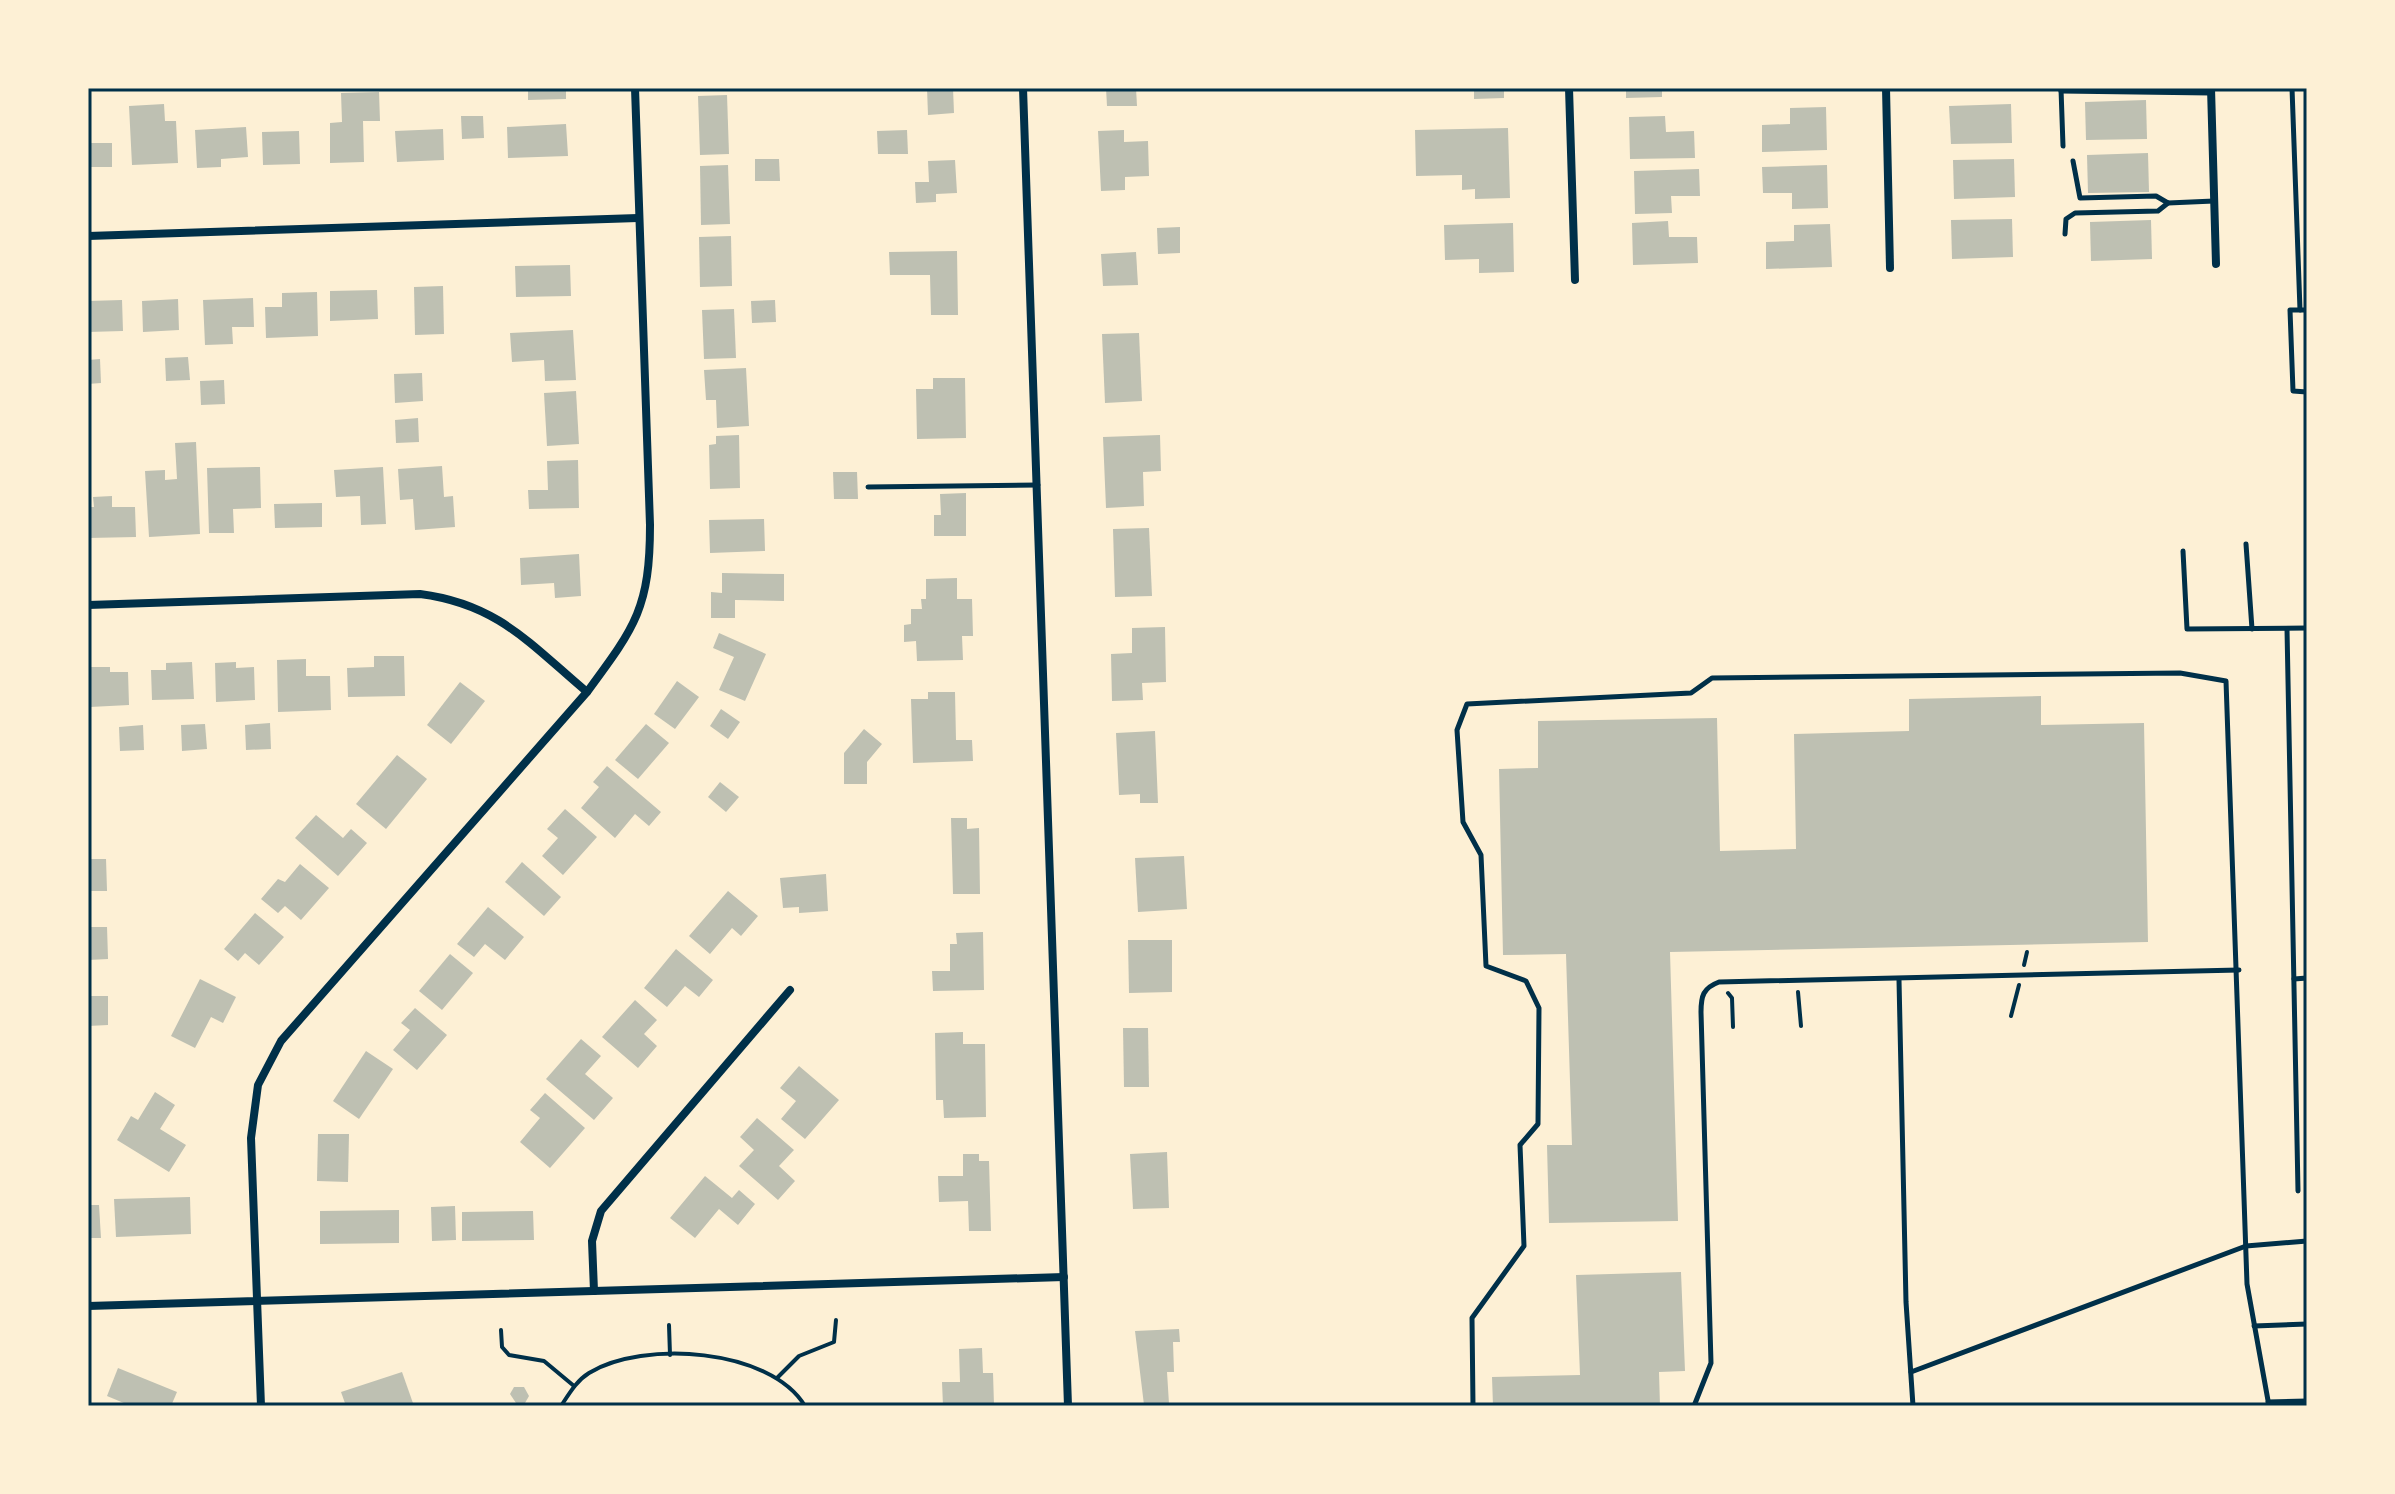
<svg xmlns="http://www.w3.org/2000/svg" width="2395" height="1494" viewBox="0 0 2395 1494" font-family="'Fira Sans',sans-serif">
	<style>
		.building { fill: #bec0b2 }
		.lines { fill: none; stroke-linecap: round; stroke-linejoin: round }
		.path { stroke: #003049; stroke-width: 4 }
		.service { stroke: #003049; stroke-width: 5 }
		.minor { stroke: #003049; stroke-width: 8 }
		.neatline { fill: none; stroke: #003049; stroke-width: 3 }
	</style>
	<rect width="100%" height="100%" fill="#fdf0d5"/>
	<g class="building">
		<polygon points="528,88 566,88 566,99 528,100"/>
		<polygon points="927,88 953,88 954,113 928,115"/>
		<polygon points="1106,88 1136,88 1137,106 1107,106"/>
		<polygon points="1474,88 1504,88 1504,98 1474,99"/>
		<polygon points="1626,88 1662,88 1662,97 1626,98"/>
		<polygon points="379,92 380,121 363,121 364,162 330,163 330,123 342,122 341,93"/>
		<polygon points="727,95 729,154 700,155 698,96"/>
		<polygon points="2146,100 2147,139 2086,140 2085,102"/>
		<polygon points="164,104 165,121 176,121 178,163 132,165 129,106"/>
		<polygon points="2011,104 2012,143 1951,144 1949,106"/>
		<polygon points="1826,107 1827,150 1762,152 1762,125 1790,124 1790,108"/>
		<polygon points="461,116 483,116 484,138 462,139"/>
		<polygon points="1665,116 1666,132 1694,131 1695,158 1630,159 1629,117"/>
		<polygon points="566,124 568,156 508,158 507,127"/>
		<polygon points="246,127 248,157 221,159 221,167 197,168 195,130"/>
		<polygon points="1508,128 1510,198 1475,199 1475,189 1462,190 1462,175 1416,176 1415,130"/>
		<polygon points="443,129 444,160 397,162 395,131"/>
		<polygon points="907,130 908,154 878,154 877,131"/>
		<polygon points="1124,130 1124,142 1148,141 1149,176 1125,177 1125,190 1101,191 1098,131"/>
		<polygon points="299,131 300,164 263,165 262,132"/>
		<rect x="88" y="143" width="24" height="24"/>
		<polygon points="2148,153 2149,192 2088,193 2087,155"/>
		<polygon points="755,159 779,159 780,181 755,181"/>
		<polygon points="2014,159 2015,197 1954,199 1953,160"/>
		<polygon points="955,160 957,193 936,194 936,202 916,203 915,182 929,182 928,161"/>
		<polygon points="728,165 730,224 701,225 700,166"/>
		<polygon points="1827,165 1828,208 1792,209 1792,193 1763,193 1762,167"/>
		<polygon points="1699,169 1700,196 1671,196 1672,213 1635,214 1634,171"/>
		<polygon points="2012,219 2013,257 1952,259 1951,220"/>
		<polygon points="2151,220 2152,259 2091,261 2090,222"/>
		<polygon points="1668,221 1669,237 1697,237 1698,263 1633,265 1632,223"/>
		<polygon points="1513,223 1514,272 1479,273 1479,259 1445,260 1444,225"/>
		<polygon points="1830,224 1832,267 1766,269 1766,242 1794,241 1794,225"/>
		<polygon points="1180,227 1180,253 1158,254 1157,228"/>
		<polygon points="731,236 732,286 700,287 699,237"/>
		<polygon points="957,251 958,315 931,315 930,275 890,275 889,252"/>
		<polygon points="1136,252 1138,285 1103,286 1101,254"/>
		<polygon points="570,265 571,296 516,297 515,266"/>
		<polygon points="443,286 444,334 415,335 414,287"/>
		<polygon points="377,290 378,319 330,321 330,291"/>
		<polygon points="317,292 318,336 266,338 265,307 282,307 282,293"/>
		<polygon points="253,298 254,327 232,327 233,344 205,345 203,300"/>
		<polygon points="178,299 179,330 143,332 142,301"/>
		<polygon points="122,300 123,331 88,332 88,301"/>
		<polygon points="775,300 776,322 752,323 751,301"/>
		<polygon points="734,309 736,358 704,359 702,310"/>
		<polygon points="573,330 576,380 545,381 544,360 512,362 510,333"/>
		<polygon points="1139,333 1142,401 1105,403 1102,334"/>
		<polygon points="188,357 190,380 166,381 165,358"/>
		<polygon points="100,359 101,383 88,384 88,360"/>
		<polygon points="746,368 749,426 717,428 716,400 706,400 704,370"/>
		<polygon points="422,373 423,401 395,403 394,374"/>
		<polygon points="933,378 965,378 966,438 917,439 916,389 933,389"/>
		<polygon points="224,380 225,404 201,405 200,381"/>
		<polygon points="576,391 579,444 547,446 544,393"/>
		<polygon points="418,418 419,442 396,443 395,420"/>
		<polygon points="739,435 740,488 710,489 709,445 716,444 716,436"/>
		<polygon points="1160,435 1161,471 1143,472 1144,506 1106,508 1103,437"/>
		<polygon points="196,442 200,534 149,537 145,471 165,470 165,480 177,479 175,443"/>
		<polygon points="578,460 579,508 529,509 528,490 548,490 547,461"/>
		<polygon points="442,466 444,497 453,496 455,527 415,530 413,499 400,500 398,469"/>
		<polygon points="260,467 261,508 233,509 234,533 209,533 207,468"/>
		<polygon points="383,467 386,524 361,525 360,496 336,497 334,470"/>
		<polygon points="833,472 857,472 858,499 834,499"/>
		<polygon points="966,493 966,536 934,536 934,515 941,515 940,494"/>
		<polygon points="112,496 112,507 135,507 136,537 88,538 88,507 94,507 93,497"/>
		<polygon points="322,503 322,527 275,528 274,504"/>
		<polygon points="764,519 765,551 710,553 709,520"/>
		<polygon points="1149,528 1152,596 1115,597 1113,529"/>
		<polygon points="579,554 581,596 555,598 554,583 521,585 520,558"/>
		<polygon points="722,573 784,574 784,601 735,600 735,618 711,618 711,592 722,593"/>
		<polygon points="957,578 957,599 972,599 973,636 962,636 963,660 917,661 916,641 904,642 904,625 911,624 911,609 922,609 921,599 926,599 926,579"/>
		<polygon points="1165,627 1166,682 1142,683 1143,700 1112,701 1111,654 1132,653 1132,628"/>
		<polygon points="719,633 766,654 745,701 719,690 734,657 713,648"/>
		<polygon points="374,656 404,656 405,696 348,697 347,668 374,667"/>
		<polygon points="306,659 306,676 330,676 331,710 278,712 277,660"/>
		<polygon points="192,662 194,699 152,700 151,670 166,670 166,663"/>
		<polygon points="236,662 236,668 254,667 255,700 216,702 215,663"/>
		<polygon points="89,667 110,667 110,672 128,672 129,705 90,707"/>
		<polygon points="677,681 699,697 675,729 654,714"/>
		<polygon points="460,682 485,701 451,744 427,725"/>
		<polygon points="928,692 955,692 956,740 972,740 973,761 913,763 911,699 928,699"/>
		<polygon points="2041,696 2041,725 2144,723 2148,942 1670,952 1678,1221 1549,1223 1547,1145 1572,1145 1566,954 1503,955 1499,769 1538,768 1538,721 1717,718 1720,851 1796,849 1794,734 1909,731 1909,699"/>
		<polygon points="721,709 740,722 728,739 710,726"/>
		<polygon points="270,723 271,749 246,750 245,725"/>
		<polygon points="205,724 207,749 182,751 181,725"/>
		<polygon points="646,724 669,743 638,779 615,760"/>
		<polygon points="143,725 144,750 120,751 119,727"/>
		<polygon points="864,729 882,744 867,762 867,784 844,784 844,753"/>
		<polygon points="1155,731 1158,803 1140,803 1140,794 1119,795 1116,733"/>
		<polygon points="397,755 427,779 386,829 356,804"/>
		<polygon points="607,766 661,812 649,826 635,814 615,838 581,808 599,787 593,782"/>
		<polygon points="720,782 739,797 726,812 708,797"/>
		<polygon points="565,809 597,837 563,875 542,856 558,838 547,829"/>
		<polygon points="316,815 343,838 351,829 367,843 338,876 295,838"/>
		<polygon points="951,818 967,818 967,829 979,828 980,894 953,894"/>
		<polygon points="1184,856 1187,909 1138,912 1135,858"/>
		<polygon points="88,859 106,859 107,891 88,891"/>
		<polygon points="522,862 561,897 544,916 505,882"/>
		<polygon points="300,864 329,888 301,920 285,906 278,913 261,899 278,879 285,882"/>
		<polygon points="826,874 828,911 799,913 799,907 783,908 780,878"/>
		<polygon points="728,891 758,916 741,936 732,928 710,954 689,936"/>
		<polygon points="488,907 524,937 505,960 485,944 474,957 457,944"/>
		<polygon points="255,913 284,937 259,965 245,953 238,961 224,949"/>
		<polygon points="88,927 107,927 108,959 88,960"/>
		<polygon points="983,932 984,990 933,991 932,971 950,971 950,944 957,944 956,933"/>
		<polygon points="1128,940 1172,940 1172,992 1129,993"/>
		<polygon points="676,949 713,980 699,997 685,986 667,1007 644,988"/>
		<polygon points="450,954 473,973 442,1010 419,991"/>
		<polygon points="200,979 236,997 223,1023 211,1017 195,1048 171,1036"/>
		<polygon points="88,996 108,996 108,1025 88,1026"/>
		<polygon points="635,1000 657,1020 644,1034 657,1046 638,1068 602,1037"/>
		<polygon points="415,1008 447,1035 417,1070 393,1050 410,1030 401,1023"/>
		<polygon points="1123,1028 1148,1028 1149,1087 1124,1087"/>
		<polygon points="963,1032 963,1044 985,1044 986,1117 944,1118 943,1100 936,1100 935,1033"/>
		<polygon points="581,1039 601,1056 585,1074 613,1098 594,1120 546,1079"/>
		<polygon points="366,1051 393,1069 359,1119 333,1101"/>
		<polygon points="799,1066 839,1100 805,1139 781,1119 796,1101 780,1088"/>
		<polygon points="155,1092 175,1105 160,1129 186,1145 169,1172 117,1140 131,1116 138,1120"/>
		<polygon points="545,1093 585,1128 550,1168 520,1142 540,1118 530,1110"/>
		<polygon points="757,1118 794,1150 779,1166 795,1181 778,1200 739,1166 754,1150 740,1137"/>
		<polygon points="318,1134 349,1134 348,1182 317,1181"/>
		<polygon points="1167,1152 1169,1208 1133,1209 1130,1154"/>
		<polygon points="963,1154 979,1154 979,1161 989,1161 991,1231 969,1231 968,1201 939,1202 938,1176 963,1176"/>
		<polygon points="705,1176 732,1198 739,1190 755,1204 738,1225 719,1209 695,1238 670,1218"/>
		<polygon points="190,1197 191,1234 116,1237 114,1199"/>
		<polygon points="88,1205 99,1205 101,1238 88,1238"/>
		<polygon points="455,1206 456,1240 432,1241 431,1207"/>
		<polygon points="399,1210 399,1243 320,1244 320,1211"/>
		<polygon points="533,1211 534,1240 462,1241 462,1212"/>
		<polygon points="1681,1272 1685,1371 1659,1372 1660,1406 1493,1406 1492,1377 1580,1375 1576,1275"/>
		<polygon points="1179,1329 1180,1342 1173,1342 1174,1372 1167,1372 1169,1404 1144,1405 1135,1331"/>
		<polygon points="982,1348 983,1373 993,1373 994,1405 943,1406 942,1382 960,1382 959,1349"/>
		<polygon points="118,1368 177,1392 171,1406 131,1406 107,1396"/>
		<polygon points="402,1372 414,1406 346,1406 341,1392"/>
		<polygon points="514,1387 524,1387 529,1396 525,1403 516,1403 510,1394"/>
	</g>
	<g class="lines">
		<g class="path">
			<polyline points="2024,965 2027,952"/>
			<polyline points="1798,992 1801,1026"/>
			<polyline points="1728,993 1732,998 1733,1027"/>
			<polyline points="2011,1016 2019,985"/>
			<polyline points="669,1325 670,1355"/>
			<polyline points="501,1330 502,1347 509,1355 544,1361 574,1386"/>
			<polyline points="777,1378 799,1356 834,1342 836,1320"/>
			<path d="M561,1406C569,1394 576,1381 589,1373C643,1340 770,1348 805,1406"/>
		</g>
		<g class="service">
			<polyline points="2292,88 2300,310 2307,310"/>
			<polyline points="2061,89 2063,146"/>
			<polyline points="2061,91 2211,93"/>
			<polyline points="2073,161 2080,198 2156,196 2168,203 2214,201"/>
			<polyline points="2065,234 2066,219 2075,213 2158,211 2168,203"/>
			<polyline points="2300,310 2290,310 2293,391 2307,392"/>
			<polyline points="868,487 1038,485"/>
			<polyline points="2246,544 2252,629"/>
			<polyline points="2183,551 2187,629 2307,628"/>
			<polyline points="2287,629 2298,1191"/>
			<polyline points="2294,979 2307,978"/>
			<polyline points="1899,980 1906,1302 1913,1406"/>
			<polyline points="2254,1326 2307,1324"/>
			<polyline points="1911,1372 2246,1246 2307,1241"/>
			<polyline points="2268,1402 2307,1401"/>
			<polyline points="1473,1406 1472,1318 1524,1246 1520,1145 1538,1124 1539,1008 1526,981 1486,966 1481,855 1463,822 1457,730 1467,704 1691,693 1712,678 2180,673 2226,681 2247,1284 2269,1406"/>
			<path d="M1694,1406L1711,1363L1701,1012C1701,996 1703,988 1719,982L2239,970"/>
		</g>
		<g class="minor">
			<polyline points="1023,88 1068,1406"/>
			<polyline points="1569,88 1575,280"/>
			<polyline points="1886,88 1890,268"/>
			<polyline points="2211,88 2216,264"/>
			<polyline points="88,236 638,218"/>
			<path d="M88,605L420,594C498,604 530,644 587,692"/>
			<polyline points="594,1291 592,1241 601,1211 790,990"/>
			<polyline points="88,1306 1064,1277"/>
			<path d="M261,1406L251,1138L258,1085L281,1041L587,692C635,627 650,608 650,525L635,88"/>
		</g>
	</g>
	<rect width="2395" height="1494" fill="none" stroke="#fdf0d5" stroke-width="180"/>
	<rect x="90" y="90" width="2215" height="1314" class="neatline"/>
</svg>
